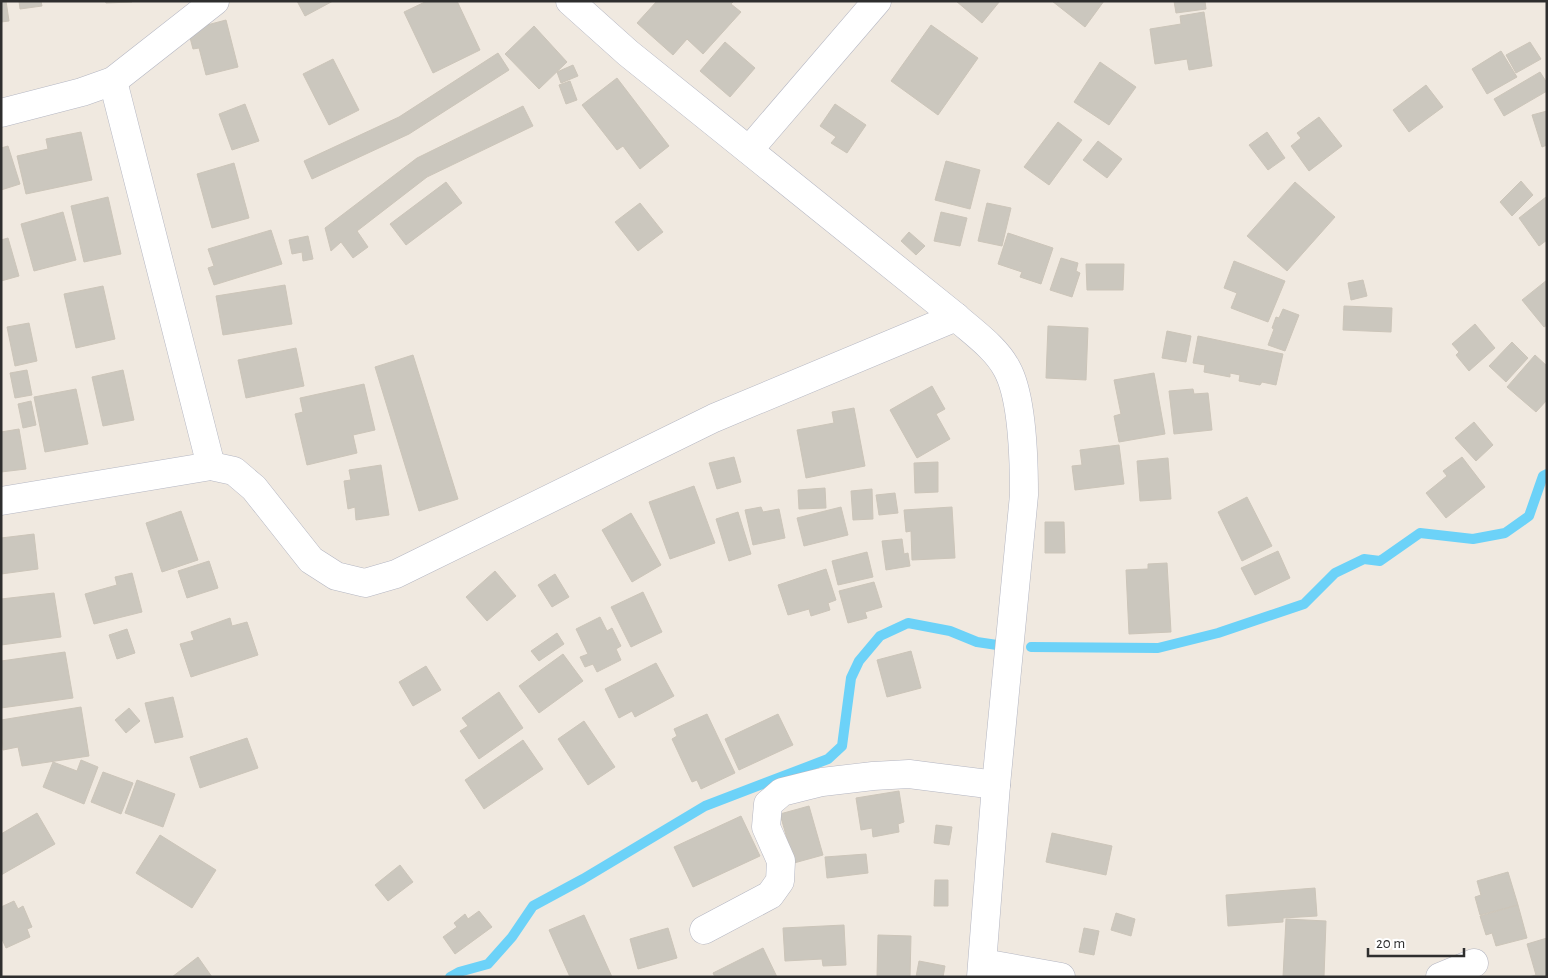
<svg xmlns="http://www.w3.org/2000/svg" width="1548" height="978" viewBox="0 0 1548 978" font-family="'Alegreya Sans',sans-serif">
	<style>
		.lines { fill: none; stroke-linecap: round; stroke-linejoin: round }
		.stream { stroke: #6cd2f8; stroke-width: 10 }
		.building { fill: #cbc7be; stroke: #ccc5b9 }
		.minor-casing { stroke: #b4b6c2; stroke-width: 29 }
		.tertiary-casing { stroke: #b4b6c2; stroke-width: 29 }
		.minor { stroke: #fff; stroke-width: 28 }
		.tertiary { stroke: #fff; stroke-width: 28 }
	</style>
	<rect width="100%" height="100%" fill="#f0e9e0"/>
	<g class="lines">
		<g class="stream">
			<polyline points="1031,647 1158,648 1218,633 1304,604 1335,573 1364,559 1380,561 1420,533 1473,539 1505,533 1529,516 1543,476 1547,474"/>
			<polyline points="450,977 459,972 488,964 512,937 533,906 583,879 705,806 828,759 842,746 851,678 859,661 880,636 908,623 950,631 977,642 997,645"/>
		</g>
	</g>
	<g class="building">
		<polygon points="1,1 6,1 9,21 1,22"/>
		<polygon points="19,1 41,1 42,6 20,9"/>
		<polygon points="105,1 132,1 132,2 106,3"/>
		<polygon points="297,1 333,1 305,16"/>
		<polygon points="427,1 457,1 480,50 433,73 404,12"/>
		<polygon points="657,1 734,1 731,4 741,12 703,54 687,39 673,55 637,23"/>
		<polygon points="956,1 1000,1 982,23"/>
		<polygon points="1052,1 1104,1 1085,27"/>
		<polygon points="1174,1 1205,1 1206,9 1176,13"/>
		<polygon points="1204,12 1212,66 1189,70 1187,59 1155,64 1150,29 1181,24 1180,16"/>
		<polygon points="226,20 238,67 206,75 199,48 193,49 188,30"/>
		<polygon points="931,25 978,58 938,115 891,81"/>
		<polygon points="534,26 567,62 539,89 505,54"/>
		<polygon points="725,42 755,68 730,97 700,71"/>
		<polygon points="1530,42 1541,59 1516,73 1506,55"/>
		<polygon points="1501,51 1517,77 1487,94 1472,69"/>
		<polygon points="498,53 509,70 409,134 312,179 304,161 399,117"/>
		<polygon points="333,59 359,110 329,125 303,74"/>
		<polygon points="1100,62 1136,87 1109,125 1074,102"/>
		<polygon points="573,65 578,76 561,83 557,72"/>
		<polygon points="1540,72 1547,83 1547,91 1504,116 1494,99"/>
		<polygon points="617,78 669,146 640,169 623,146 617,150 582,105"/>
		<polygon points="570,81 577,100 566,104 559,85"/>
		<polygon points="1426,85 1443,107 1409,132 1393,110"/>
		<polygon points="245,104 259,141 232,150 219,114"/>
		<polygon points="835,104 866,125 847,153 831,143 836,137 820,126"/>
		<polygon points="523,106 533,126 427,177 357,231 368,247 353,258 341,242 331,251 325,228 417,158"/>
		<polygon points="1547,111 1547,145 1542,147 1532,115"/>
		<polygon points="1319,117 1342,146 1309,171 1291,146 1301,138 1297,133"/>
		<polygon points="1058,122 1082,140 1049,185 1024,167"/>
		<polygon points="81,132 92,180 26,194 17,156 48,149 46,139"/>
		<polygon points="1267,132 1285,158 1268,170 1249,145"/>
		<polygon points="1098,141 1122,159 1107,178 1083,160"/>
		<polygon points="8,146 20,184 1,190 1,148"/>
		<polygon points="946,161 980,170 970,209 935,200"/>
		<polygon points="234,163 249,218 212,228 197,174"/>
		<polygon points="1521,181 1533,195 1512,216 1500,202"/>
		<polygon points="446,182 462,203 406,245 390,224"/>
		<polygon points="1295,182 1335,217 1287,271 1247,236"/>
		<polygon points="108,197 121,254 84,262 71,206"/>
		<polygon points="1546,197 1547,240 1539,246 1519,218"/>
		<polygon points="640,203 663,232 638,251 615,222"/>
		<polygon points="987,203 1011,208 1002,246 978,241"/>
		<polygon points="63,212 76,260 34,271 21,224"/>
		<polygon points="941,212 967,218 960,246 934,241"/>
		<polygon points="271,230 282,264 214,285 208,268 214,266 208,249"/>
		<polygon points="909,232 925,246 916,255 901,241"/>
		<polygon points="1008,233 1053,248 1041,284 1020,277 1022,272 998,264"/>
		<polygon points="308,236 313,259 303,261 302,252 292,254 289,240"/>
		<polygon points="8,238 19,276 1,281 1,240"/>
		<polygon points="1061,258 1078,263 1076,271 1080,273 1072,297 1050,290"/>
		<polygon points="1234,261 1285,281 1268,322 1231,308 1237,293 1224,288"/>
		<polygon points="1086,264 1124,264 1123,290 1087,290"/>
		<polygon points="1363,280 1367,296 1351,300 1348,283"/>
		<polygon points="1547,280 1547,325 1544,327 1522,300"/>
		<polygon points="285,285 292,324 223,335 216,296"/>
		<polygon points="103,286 115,339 76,348 64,294"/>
		<polygon points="1344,306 1392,308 1391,332 1343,330"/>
		<polygon points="1283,309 1299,315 1285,351 1268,345 1274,329 1272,328 1276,317 1279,318"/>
		<polygon points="29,323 37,361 15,366 7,327"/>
		<polygon points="1475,324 1495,348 1469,371 1456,355 1459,352 1452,344"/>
		<polygon points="1048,326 1088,328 1086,380 1046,378"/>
		<polygon points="1167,331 1191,336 1186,362 1162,358"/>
		<polygon points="1198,336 1283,354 1276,385 1262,382 1260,385 1239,381 1240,375 1230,373 1230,377 1204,372 1205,365 1193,363"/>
		<polygon points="1512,342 1528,358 1506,382 1489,366"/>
		<polygon points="296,348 304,386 246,398 238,360"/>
		<polygon points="413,355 458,499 419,511 375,367"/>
		<polygon points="1535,355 1547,366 1547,400 1536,412 1507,387"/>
		<polygon points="27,370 32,395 15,398 10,373"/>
		<polygon points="123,370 134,420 103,426 92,377"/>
		<polygon points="1154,373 1165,434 1119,442 1114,416 1121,414 1114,380"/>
		<polygon points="364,384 375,430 353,435 357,453 307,465 295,414 303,412 300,398"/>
		<polygon points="932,386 945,409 936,414 950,439 917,458 890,410"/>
		<polygon points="76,389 88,444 45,452 34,397"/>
		<polygon points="1193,389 1194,394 1208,393 1212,430 1174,434 1169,391"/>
		<polygon points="31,401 36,425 23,428 18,404"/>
		<polygon points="854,408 865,466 806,478 797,430 834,423 832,412"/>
		<polygon points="1474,422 1493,445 1476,461 1455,438"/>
		<polygon points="19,429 26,469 1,472 1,432"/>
		<polygon points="1119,445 1124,484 1075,490 1072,466 1082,465 1080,450"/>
		<polygon points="734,457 741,482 717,489 709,463"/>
		<polygon points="1462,457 1485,487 1446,518 1426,493 1447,476 1443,471"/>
		<polygon points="1168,458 1171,499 1140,501 1137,461"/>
		<polygon points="938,462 938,492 915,493 914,463"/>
		<polygon points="381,465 389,515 356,520 355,507 348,509 344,481 351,480 349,470"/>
		<polygon points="694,486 715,543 670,559 649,502"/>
		<polygon points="825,488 826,508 799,509 798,490"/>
		<polygon points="872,489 873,519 853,520 851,491"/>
		<polygon points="895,493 898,513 879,515 876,495"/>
		<polygon points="1247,497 1272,546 1242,561 1218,512"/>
		<polygon points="761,507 763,512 779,509 785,538 753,545 745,510"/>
		<polygon points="841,507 848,535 804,546 797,518"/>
		<polygon points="952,507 955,558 912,560 911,531 906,532 904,510"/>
		<polygon points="181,511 198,560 162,572 146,523"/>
		<polygon points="738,512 751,554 729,561 716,519"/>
		<polygon points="631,513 661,565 632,582 602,530"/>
		<polygon points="1045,522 1064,522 1065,553 1045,553"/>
		<polygon points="34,534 38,569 1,574 1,538"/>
		<polygon points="902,539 904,554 908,553 910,566 886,570 882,541"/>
		<polygon points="1278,551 1290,578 1255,595 1241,568"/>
		<polygon points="867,552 873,577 838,585 832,561"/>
		<polygon points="209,561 218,588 187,598 178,571"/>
		<polygon points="1167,563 1171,632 1129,634 1126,570 1148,569 1148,564"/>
		<polygon points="826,569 836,600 828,603 830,610 811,616 809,609 788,615 778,585"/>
		<polygon points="495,571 516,596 487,621 466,597"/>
		<polygon points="132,573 142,612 94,624 85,594 117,585 115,577"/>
		<polygon points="555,574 569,597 552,607 538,585"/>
		<polygon points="874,582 882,607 865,612 867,618 848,623 839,591"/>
		<polygon points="643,592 662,632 631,647 611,607"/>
		<polygon points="54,593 61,637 1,645 1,599"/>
		<polygon points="600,617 607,631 612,628 621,646 616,649 621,660 597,672 593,664 585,667 580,657 588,654 576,629"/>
		<polygon points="230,618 232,626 247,622 258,655 191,677 180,644 194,640 191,632"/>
		<polygon points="127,629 135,653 117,659 109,635"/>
		<polygon points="557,633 564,644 539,661 531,651"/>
		<polygon points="911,651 921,688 887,697 877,660"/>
		<polygon points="65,652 73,698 1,708 1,661"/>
		<polygon points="563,654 583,681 539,713 519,686"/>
		<polygon points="656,663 674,696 635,717 632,711 619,718 605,689"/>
		<polygon points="426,666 441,690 413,706 399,682"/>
		<polygon points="499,692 523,728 479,759 460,731 468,726 462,718"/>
		<polygon points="173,697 183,737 155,743 145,703"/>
		<polygon points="81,707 89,756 22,766 18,747 3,750 1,720"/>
		<polygon points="129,708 140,721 126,733 115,720"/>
		<polygon points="707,714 735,773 701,789 697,780 692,782 672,739 677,736 674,729"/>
		<polygon points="778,714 793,745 739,770 725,739"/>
		<polygon points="584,721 615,767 588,785 558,739"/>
		<polygon points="247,738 258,768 200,788 190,757"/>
		<polygon points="523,740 543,769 484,809 465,780"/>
		<polygon points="81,760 98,767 84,804 43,787 53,762 77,771"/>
		<polygon points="103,772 133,783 121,814 91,802"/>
		<polygon points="137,780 175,794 163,827 125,813"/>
		<polygon points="899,791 904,822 898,824 899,832 873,837 872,828 861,830 856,798"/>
		<polygon points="809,806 823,855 794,863 780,814"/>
		<polygon points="37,813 55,844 1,875 1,834"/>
		<polygon points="741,816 760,856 693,887 674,847"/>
		<polygon points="936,825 952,827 949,845 934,843"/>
		<polygon points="1052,833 1112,846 1106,875 1046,862"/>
		<polygon points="160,835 216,870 192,908 136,873"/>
		<polygon points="866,854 868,873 827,878 825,857"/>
		<polygon points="400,865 413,882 388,901 375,885"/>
		<polygon points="1508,872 1518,905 1480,915 1475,897 1481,895 1477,881"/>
		<polygon points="935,880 948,880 948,906 934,906"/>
		<polygon points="1315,888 1317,916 1283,918 1283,922 1228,926 1226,895"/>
		<polygon points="14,901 18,909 23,906 32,927 27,929 30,937 6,948 1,937 1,907"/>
		<polygon points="1518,905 1527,938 1496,946 1492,933 1486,935 1480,916"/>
		<polygon points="479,911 492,927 455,954 443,937 457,927 454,923 465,914 468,919"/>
		<polygon points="1116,913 1135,919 1131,936 1111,930"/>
		<polygon points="584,915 612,977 570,977 549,930"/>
		<polygon points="1286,919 1326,921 1324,977 1283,977"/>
		<polygon points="844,925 846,965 823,966 822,959 785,961 783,928"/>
		<polygon points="668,928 677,958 638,969 630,939"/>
		<polygon points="1084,928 1099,931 1094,955 1079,952"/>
		<polygon points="878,935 911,936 910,977 877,977"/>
		<polygon points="1547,938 1547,977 1529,977 1536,975 1527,944"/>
		<polygon points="763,948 777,977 715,977 713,973"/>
		<polygon points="198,957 212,977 172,977"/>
		<polygon points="919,961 945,966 943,977 916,977"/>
	</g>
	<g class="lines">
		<g class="minor-casing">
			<g id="minor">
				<polyline points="113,81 211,466"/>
				<polyline points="1,113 82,92 113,81 215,1"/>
				<polyline points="749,150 877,1"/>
				<polyline points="1,501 211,466 234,471 254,488 311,560 336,576 365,583 396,574 714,418 956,317"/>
				<polyline points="704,930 770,895 780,881 781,861 766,827 768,804 782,792 822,782 873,776 909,774 996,785"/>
				<polyline points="983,963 1061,977"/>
				<polyline points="1440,977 1474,963"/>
			</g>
		</g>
		<g class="tertiary-casing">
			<path id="tertiary" d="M570,1L628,53L956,317C974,333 996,348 1007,369C1023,398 1024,462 1024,495L996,785L981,977"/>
		</g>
		<use href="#minor" class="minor"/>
		<use href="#tertiary" class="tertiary"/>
	</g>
	<rect width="1548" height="978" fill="none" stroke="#2e2e2e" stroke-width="5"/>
	<path d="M1368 948v8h96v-8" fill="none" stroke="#2e2e2e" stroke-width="2.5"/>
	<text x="1376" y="948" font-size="15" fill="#2e2e2e" stroke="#ffffff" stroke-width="4" paint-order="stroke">20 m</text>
</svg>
